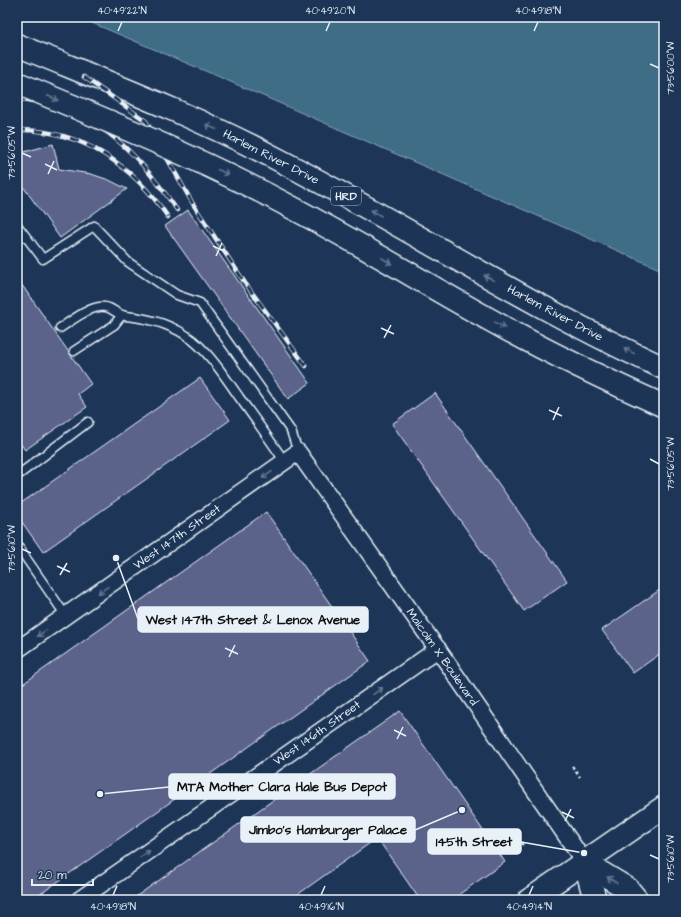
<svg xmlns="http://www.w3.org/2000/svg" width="681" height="917" viewBox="0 0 681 917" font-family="'Architects Daughter',sans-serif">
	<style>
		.water { fill: #416d86; stroke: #84a2b4 }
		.building { fill: #5b648a; stroke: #e8f1f8 }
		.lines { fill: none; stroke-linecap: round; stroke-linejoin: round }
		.lane-casing { stroke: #e8f1f8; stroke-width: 11 }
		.street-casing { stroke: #e8f1f8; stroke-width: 19 }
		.secondary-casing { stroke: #e8f1f8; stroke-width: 25 }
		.highway-casing { stroke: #e8f1f8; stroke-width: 25 }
		.path { stroke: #e8f1f8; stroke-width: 2.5; stroke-dasharray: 3 3; stroke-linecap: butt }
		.lane { stroke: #1d3557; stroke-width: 8 }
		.street { stroke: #1d3557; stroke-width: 16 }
		.secondary { stroke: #1d3557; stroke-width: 22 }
		.highway { stroke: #1d3557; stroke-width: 22 }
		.rail-casing { stroke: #e8f1f8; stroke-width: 4.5 }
		.rail { stroke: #1d3557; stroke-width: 3; stroke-dasharray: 9; stroke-linecap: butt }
		.highway-bridge-casing { stroke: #e8f1f8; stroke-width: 25; stroke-linecap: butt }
		.highway-bridge { stroke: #1d3557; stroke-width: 22 }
		.oneway { stroke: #64778f }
		.ticks { fill: none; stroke: #e8f1f8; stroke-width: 1.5 }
		.labels { text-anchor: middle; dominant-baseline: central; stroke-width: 3; stroke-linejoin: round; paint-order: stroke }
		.shield { fill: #1d3557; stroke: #abb9c8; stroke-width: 1 }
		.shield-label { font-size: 11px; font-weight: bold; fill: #e8f1f8 }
		.street-label { font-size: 12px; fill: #e8f1f8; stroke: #1d3557 }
		.leader { fill: none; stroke: #e8f1f8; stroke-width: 1.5 }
		.callout-dot { fill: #e8f1f8; stroke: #1d3557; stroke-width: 1.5 }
		.callout { fill: #e8f1f8; stroke: #e8f1f8; stroke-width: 1.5 }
		.callout-label { font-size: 13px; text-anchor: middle; font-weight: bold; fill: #111 }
		.neatline { fill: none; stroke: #e8f1f8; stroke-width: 1.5 }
		.ticks-label { font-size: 10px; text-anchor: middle; fill: #e8f1f8 }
	</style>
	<rect width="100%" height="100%" fill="#1d3557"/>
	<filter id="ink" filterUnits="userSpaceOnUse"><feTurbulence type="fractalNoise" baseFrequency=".025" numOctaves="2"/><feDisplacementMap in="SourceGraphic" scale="8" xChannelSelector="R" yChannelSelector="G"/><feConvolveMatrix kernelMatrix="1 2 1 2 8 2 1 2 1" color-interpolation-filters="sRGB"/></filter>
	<g filter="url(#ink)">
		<polygon class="water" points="78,17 664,17 664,271 217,76"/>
		<g class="building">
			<polygon points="53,144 59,169 91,174 109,180 127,189 60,238 17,178 17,154"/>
			<polygon points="188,210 310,383 288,399 165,226"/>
			<polygon points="17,278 91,384 78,394 87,407 25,450 17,439"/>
			<polygon points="200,378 230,420 43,552 17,515 17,506"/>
			<polygon points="435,393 567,581 524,611 392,424"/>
			<polygon points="266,512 370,661 32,900 17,900 17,688"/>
			<polygon points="664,587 664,651 633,673 602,630"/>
			<polygon points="400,711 505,862 451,900 420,900 377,838 290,900 131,900"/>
		</g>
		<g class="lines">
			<g class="lane-casing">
				<g id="lane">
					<polyline points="17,225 43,259 94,226 128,262 177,295 200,303 291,431 298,452"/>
					<path d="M60,328C73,320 94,302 109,308C115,311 119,315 126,316C188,322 206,349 239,397C255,419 270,440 285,462"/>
					<polyline points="74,351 114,325 121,316"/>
					<polyline points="17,476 88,422"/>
					<polyline points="17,545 66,616"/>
				</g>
			</g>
			<g class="street-casing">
				<g id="street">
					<polyline points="17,650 298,452 448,664 585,863"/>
					<polyline points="79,900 438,649"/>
				</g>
			</g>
			<g class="secondary-casing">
				<g id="secondary">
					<polyline points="585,863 628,889 637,900"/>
					<polyline points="585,863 595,900"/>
					<polyline points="529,900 664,807"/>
				</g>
			</g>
			<g class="highway-casing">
				<path id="highway" d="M17,45C104,81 193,115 277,159C407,226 530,307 664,368"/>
			</g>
			<g class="path">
				<polyline points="572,766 580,777"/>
				<polyline points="514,833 523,845"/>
				<polyline points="662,894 664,897"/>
			</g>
			<use href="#lane" class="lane"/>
			<use href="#street" class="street"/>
			<use href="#secondary" class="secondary"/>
			<use href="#highway" class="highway"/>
			<g class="rail-casing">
				<g id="rail">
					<polyline points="84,77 146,121 193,204 245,283 306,366"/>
					<path d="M17,98C36,102 55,105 73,113C118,131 151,172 177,210"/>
					<path d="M17,130C82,129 133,166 168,217"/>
				</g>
			</g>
			<use href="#rail" class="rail"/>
			<g class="highway-bridge-casing">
				<path id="highway-bridge" d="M17,83C109,121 201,159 289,206C358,242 425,284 494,322C549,353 606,380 664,406"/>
			</g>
			<use href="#highway-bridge" class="highway-bridge"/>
		</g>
		<defs><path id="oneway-shaft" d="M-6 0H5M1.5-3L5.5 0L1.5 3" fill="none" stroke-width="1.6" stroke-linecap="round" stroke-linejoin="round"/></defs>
		<g class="oneway">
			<use href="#oneway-shaft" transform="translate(53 98) rotate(23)"/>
			<use href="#oneway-shaft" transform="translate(211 127) rotate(-156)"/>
			<use href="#oneway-shaft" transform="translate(223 172) rotate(25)"/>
			<use href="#oneway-shaft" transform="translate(376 213) rotate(-150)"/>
			<use href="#oneway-shaft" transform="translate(387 261) rotate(30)"/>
			<use href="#oneway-shaft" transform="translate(489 278) rotate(-151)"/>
			<use href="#oneway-shaft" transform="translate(500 325) rotate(28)"/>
			<use href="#oneway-shaft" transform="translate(629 351) rotate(-154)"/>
			<use href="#oneway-shaft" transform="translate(267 475) rotate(145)"/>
			<use href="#oneway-shaft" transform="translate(103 590) rotate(145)"/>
			<use href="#oneway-shaft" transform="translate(42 633) rotate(145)"/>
			<use href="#oneway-shaft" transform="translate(378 691) rotate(-35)"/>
			<use href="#oneway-shaft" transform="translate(145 854) rotate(-35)"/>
			<use href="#oneway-shaft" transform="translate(612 880) rotate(-148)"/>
		</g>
	</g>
	<path class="ticks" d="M118,31L122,22M326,31L330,22M534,31L538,22M650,64L659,68M22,153L31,157M45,164L57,170M48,174L54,161M213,246L226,252M216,256L222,243M381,328L394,334M384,338L391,325M549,410L562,416M553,420L559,407M650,459L659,464M22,549L31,553M57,566L70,572M60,575L67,563M225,648L238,654M229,657L235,645M394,730L406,736M397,739L403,727M562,812L574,818M565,821L571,809M650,855L659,859M113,895L117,886M321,895L325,886M529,895L533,886"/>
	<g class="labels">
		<rect class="shield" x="331" y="187" width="30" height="18" rx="3"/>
		<g class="shield-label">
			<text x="346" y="196">HRD</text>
		</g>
		<g class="street-label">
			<text transform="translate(271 157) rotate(27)">Harlem River Drive</text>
			<text transform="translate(555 313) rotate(28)">Harlem River Drive</text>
			<text transform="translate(177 537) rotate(-35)">West 147th Street</text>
			<text transform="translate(442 657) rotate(55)">Malcolm X Boulevard</text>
			<text transform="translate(317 733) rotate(-35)">West 146th Street</text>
		</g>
	</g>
	<path class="leader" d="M116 558L138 619M100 794L169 787M462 810L415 830M584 853L521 842"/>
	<g class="callout-dot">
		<circle cx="116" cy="558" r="4"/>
		<circle cx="100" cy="794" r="4"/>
		<circle cx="462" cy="810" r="4"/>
		<circle cx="584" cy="853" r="4"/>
	</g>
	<g class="callout">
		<rect x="138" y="607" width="230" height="25" rx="4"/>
		<rect x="169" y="774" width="226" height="25" rx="4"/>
		<rect x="241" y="817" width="174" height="25" rx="4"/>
		<rect x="428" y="829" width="93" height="25" rx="4"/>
	</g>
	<g class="callout-label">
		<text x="253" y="624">West 147th Street &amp; Lenox Avenue</text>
		<text x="282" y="791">MTA Mother Clara Hale Bus Depot</text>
		<text x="328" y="834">Jimbo's Hamburger Palace</text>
		<text x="474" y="846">145th Street</text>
	</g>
	<rect width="681" height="917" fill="none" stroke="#1d3557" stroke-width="44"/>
	<path d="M32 879v6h61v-6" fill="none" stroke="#e8f1f8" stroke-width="2"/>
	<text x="38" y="879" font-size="12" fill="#e8f1f8" stroke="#1d3557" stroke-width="3" paint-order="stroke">20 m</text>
	<rect x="22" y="22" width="637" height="873" class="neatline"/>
	<g class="ticks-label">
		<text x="122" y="14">40°49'22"N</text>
		<text x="330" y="14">40°49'20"N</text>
		<text x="538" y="14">40°49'18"N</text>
		<text transform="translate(670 68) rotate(-90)" y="4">73°56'00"W</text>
		<text transform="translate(11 153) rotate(-90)" y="4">73°56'05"W</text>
		<text transform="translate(670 464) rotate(-90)" y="4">73°56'05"W</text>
		<text transform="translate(11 549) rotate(-90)" y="4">73°56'10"W</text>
		<text transform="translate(670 859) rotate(-90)" y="4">73°56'10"W</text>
		<text x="113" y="910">40°49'18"N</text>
		<text x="321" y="910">40°49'16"N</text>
		<text x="529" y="910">40°49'14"N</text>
	</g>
</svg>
